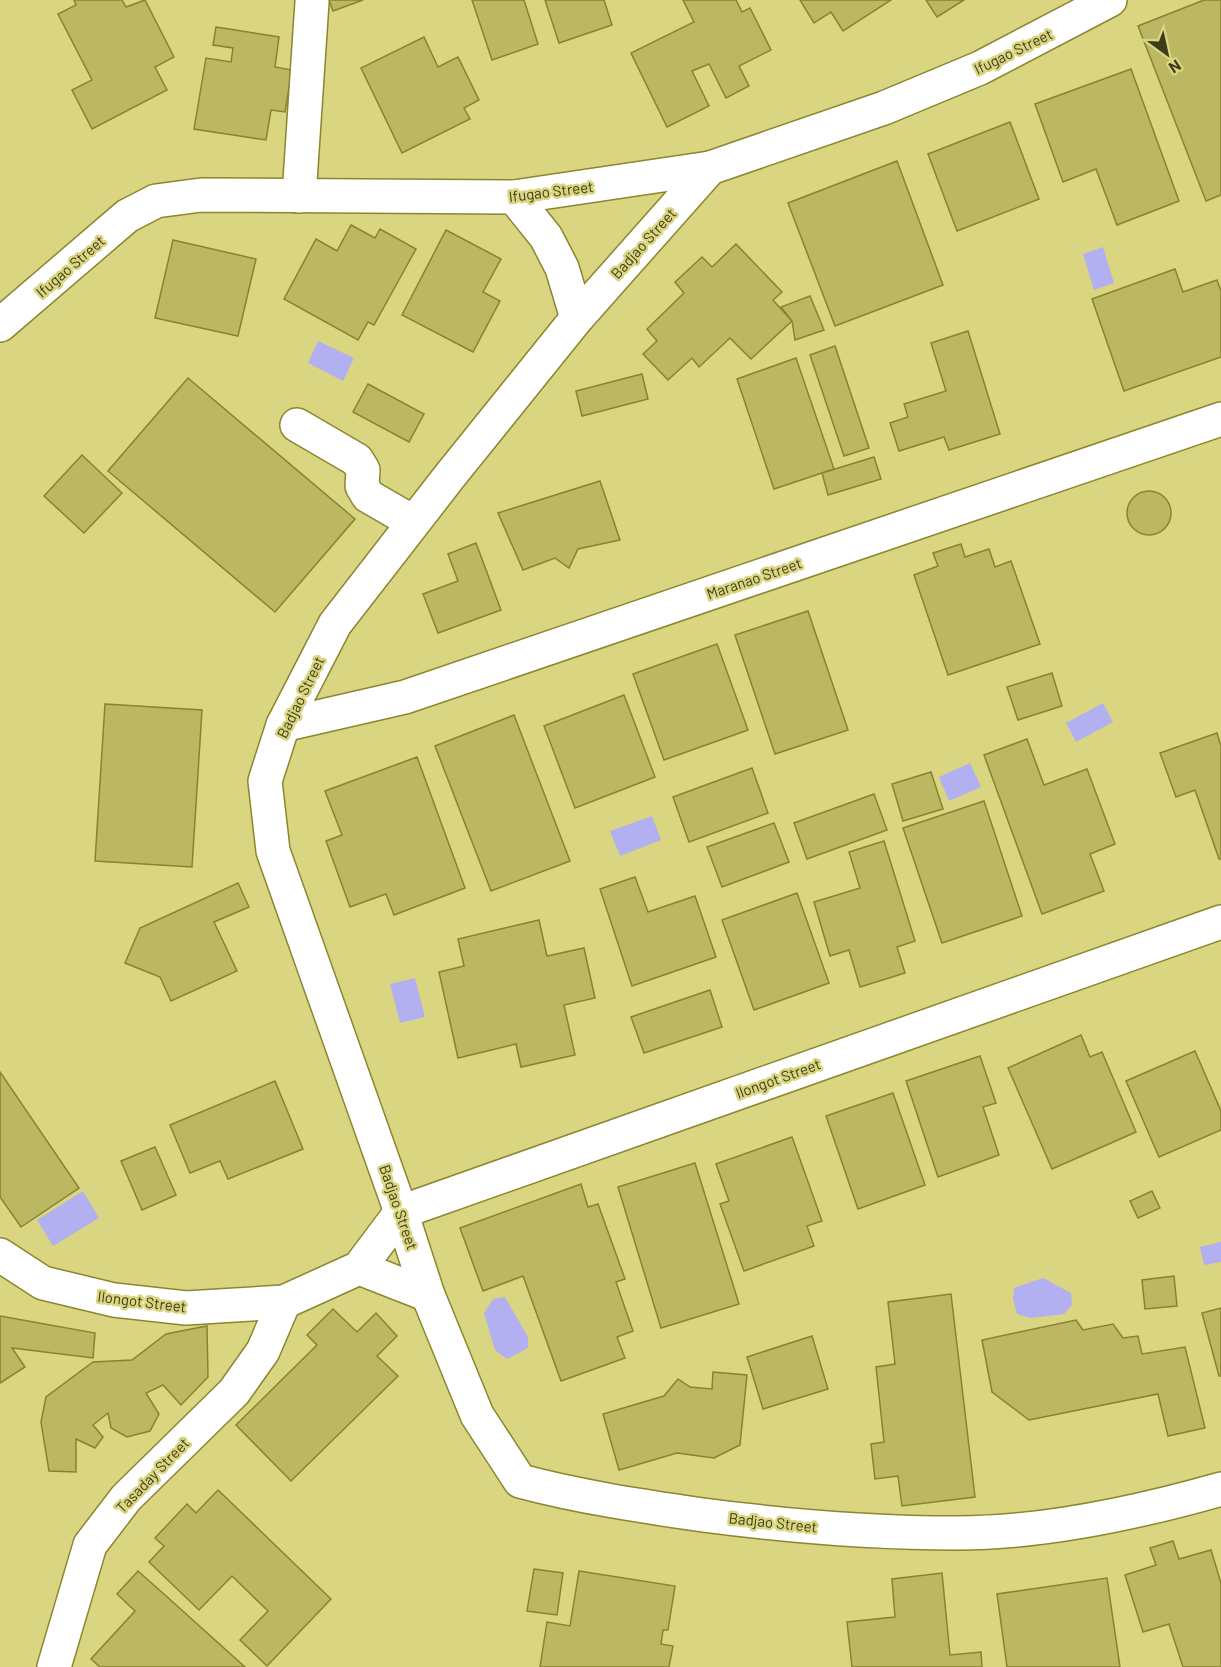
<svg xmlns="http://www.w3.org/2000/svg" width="1221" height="1667" viewBox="0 0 1221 1667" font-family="Barlow,sans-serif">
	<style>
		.water { fill: #b2b0f0 }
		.building { fill: #bcb763; stroke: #88832c; stroke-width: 1.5 }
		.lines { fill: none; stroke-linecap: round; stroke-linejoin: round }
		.minor-casing { stroke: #8b862f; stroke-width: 36 }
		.minor { stroke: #fff; stroke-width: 33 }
		.labels { text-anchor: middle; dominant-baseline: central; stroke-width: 5; stroke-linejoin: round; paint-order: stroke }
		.street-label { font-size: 15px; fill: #3f3d19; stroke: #dad580 }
	</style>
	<rect width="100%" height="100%" fill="#dad580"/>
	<g class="water">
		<polygon points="1103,247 1114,283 1094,290 1083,254"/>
		<polygon points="318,341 354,358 343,381 308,363"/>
		<polygon points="1103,703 1113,722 1076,742 1066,723"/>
		<polygon points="970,763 981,787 949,801 939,777"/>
		<polygon points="652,816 661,840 620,856 610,831"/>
		<polygon points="415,978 425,1017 400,1023 390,984"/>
		<polygon points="83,1191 99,1218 53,1246 37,1220"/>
		<polygon points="1221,1242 1221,1262 1204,1265 1200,1247"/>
		<polygon points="1043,1278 1071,1293 1072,1305 1064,1314 1031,1318 1017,1314 1013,1299 1014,1288"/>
		<polygon points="505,1297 528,1337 528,1348 507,1359 495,1350 484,1313 493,1299"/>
	</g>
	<g class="building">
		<polygon points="74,0 122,0 126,7 145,0 174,57 155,67 167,90 92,129 72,90 92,80 58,14 76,5"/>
		<polygon points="329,0 363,0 333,11"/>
		<polygon points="472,0 524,0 538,44 492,60"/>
		<polygon points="545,0 604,0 612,25 559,43"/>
		<polygon points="683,0 736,0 742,12 750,8 771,50 739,66 749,86 726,98 709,64 692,71 709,106 667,127 631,53 694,22"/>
		<polygon points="800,0 891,0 843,31 831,12 814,23"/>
		<polygon points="926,0 964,0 937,17"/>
		<polygon points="1204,0 1221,0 1221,195 1206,201 1138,26"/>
		<polygon points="216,27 279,37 275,67 292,70 285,112 271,110 266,140 194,129 206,58 231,62 233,48 213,45"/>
		<polygon points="424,37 438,67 458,57 479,100 464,108 470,119 402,153 361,68"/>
		<polygon points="1131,69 1179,201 1117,225 1096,169 1063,182 1035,104"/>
		<polygon points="1010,122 1039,199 957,231 928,154"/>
		<polygon points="897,161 943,285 835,326 788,203"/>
		<polygon points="351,225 375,238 380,229 416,249 374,325 368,322 358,340 284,299 316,239 337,251"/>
		<polygon points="446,230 501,259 483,292 500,301 473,352 402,315"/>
		<polygon points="173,240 256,259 238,336 155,318"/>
		<polygon points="736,244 782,292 773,300 792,321 751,359 730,338 699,367 692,358 668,380 643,354 657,341 647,329 684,293 675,282 702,257 712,267"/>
		<polygon points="1175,269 1183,292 1217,280 1221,291 1221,357 1124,391 1092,299"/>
		<polygon points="810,296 824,330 795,340 792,321 781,307"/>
		<polygon points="968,331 1000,434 949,450 944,437 899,451 890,423 908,417 904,404 946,391 931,343"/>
		<polygon points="835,346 869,448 844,456 810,355"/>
		<polygon points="796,358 834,469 774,489 737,379"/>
		<polygon points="642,374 648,399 582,416 576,391"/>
		<polygon points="188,378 355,519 275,612 108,471"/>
		<polygon points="368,384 424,414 409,442 353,412"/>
		<polygon points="82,455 122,493 84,533 44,496"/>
		<polygon points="874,457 881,479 828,495 822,473"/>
		<polygon points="600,481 620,540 578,549 569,568 555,558 523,570 498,513"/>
		<circle cx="1149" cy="513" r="22"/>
		<polygon points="476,543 501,610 438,633 423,594 458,581 448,554"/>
		<polygon points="961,544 965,557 989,549 995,567 1011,561 1040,644 948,675 914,575 938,566 933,553"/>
		<polygon points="808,611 848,730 775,754 735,635"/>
		<polygon points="717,644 748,730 664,760 633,674"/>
		<polygon points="1052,673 1062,706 1018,720 1007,687"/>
		<polygon points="624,695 655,777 575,808 544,726"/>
		<polygon points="105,704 202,710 192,867 95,861"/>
		<polygon points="514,715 570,861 491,891 435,746"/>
		<polygon points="1217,733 1221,746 1221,859 1219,859 1195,790 1176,797 1160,753"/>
		<polygon points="1027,739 1044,785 1087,769 1115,844 1090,854 1104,891 1042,914 984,755"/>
		<polygon points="417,757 465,888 394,915 386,894 350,907 326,841 342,835 325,791"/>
		<polygon points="752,768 768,813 689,842 673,797"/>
		<polygon points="931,772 943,809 903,821 892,784"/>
		<polygon points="874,794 887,830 807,859 794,823"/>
		<polygon points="984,801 1022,916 942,943 903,828"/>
		<polygon points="774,823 789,862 722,887 707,847"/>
		<polygon points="884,841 915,941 897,947 905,973 860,987 849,950 830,956 814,902 860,888 849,852"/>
		<polygon points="635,877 648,912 695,896 716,957 632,986 600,889"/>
		<polygon points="238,883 249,907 214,922 237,971 171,1001 160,977 125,963 140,928"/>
		<polygon points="797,893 829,983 754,1010 722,920"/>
		<polygon points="539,920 547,956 584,948 595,998 564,1005 575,1055 521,1067 516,1044 458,1058 439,972 464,966 458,939"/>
		<polygon points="710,990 722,1027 644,1053 631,1017"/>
		<polygon points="1081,1035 1090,1057 1102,1052 1136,1132 1052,1169 1008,1068"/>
		<polygon points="1195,1051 1221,1111 1221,1130 1159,1157 1126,1081"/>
		<polygon points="980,1056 996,1103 983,1107 999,1155 938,1177 906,1081"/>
		<polygon points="0,1072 79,1188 21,1227 0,1197"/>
		<polygon points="275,1081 303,1149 228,1179 220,1161 190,1173 170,1125"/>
		<polygon points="893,1093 925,1185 858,1209 826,1116"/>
		<polygon points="792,1137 822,1221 807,1226 814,1246 744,1271 720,1204 729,1201 716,1164"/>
		<polygon points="155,1147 176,1195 142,1210 121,1161"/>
		<polygon points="695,1163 739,1304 661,1328 618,1187"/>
		<polygon points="581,1184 588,1207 598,1204 625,1279 616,1282 633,1331 617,1337 625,1358 561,1381 523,1276 483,1291 460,1228"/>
		<polygon points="1152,1191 1160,1208 1138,1218 1130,1201"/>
		<polygon points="1174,1276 1177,1306 1145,1309 1142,1280"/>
		<polygon points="951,1294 975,1497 902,1506 898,1476 875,1479 871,1444 884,1442 876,1367 895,1364 888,1302"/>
		<polygon points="1221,1308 1221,1376 1219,1376 1202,1313"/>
		<polygon points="333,1309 357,1332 376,1313 397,1336 377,1356 398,1376 291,1481 236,1425 317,1345 307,1335"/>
		<polygon points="0,1316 95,1333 93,1358 12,1348 25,1367 0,1383"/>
		<polygon points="1076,1320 1083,1330 1113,1324 1123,1338 1138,1336 1142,1354 1185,1347 1205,1428 1168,1436 1158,1394 1029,1420 992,1392 982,1340"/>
		<polygon points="207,1326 208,1377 181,1405 163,1385 146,1393 159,1414 150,1431 127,1437 111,1428 108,1413 93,1425 103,1437 95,1448 76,1439 76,1472 49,1471 41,1422 46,1397 93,1362 132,1360 166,1334"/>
		<polygon points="812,1336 828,1389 763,1409 747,1357"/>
		<polygon points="713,1372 747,1375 740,1445 714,1458 677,1453 619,1470 603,1414 664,1396 678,1379 690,1387 712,1389"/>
		<polygon points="218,1490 331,1599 267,1666 240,1640 268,1611 232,1576 199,1610 149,1562 164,1546 155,1538 187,1504 196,1513"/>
		<polygon points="1173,1541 1179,1559 1211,1550 1221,1583 1221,1667 1183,1667 1169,1624 1143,1632 1125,1575 1156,1565 1150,1548"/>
		<polygon points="534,1569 563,1573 557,1615 527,1611"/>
		<polygon points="138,1571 165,1595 245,1667 100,1667 91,1659 135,1611 117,1594"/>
		<polygon points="579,1571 675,1586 668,1630 663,1630 661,1644 673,1646 669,1667 540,1667 547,1622 570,1626"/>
		<polygon points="942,1573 950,1655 981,1652 982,1667 852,1667 847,1622 895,1617 892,1579"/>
		<polygon points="1107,1578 1120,1667 1007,1667 997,1594"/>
	</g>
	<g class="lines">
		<g class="minor-casing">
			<g id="minor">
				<path d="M710,168L577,318L449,477L335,624L283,725L265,781L273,851L401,1212L428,1295L477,1415L520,1481C580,1497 641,1506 703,1515C787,1526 872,1533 957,1533C1041,1533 1140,1512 1221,1489"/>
				<polyline points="299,196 312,2"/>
				<polyline points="514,197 546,237 562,268 577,318"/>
				<polyline points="0,325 127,216 156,201 201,195 514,197 710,168 884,108 980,68 1110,0"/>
				<polyline points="297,425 357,460 363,470 362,486 368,496 413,522"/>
				<polyline points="283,725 405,697 1221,419"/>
				<polyline points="0,1255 43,1283 114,1300 186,1308 284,1302 359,1268 401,1212 1221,922"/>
				<polyline points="359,1268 428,1295"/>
				<polyline points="54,1667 90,1545 126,1498 234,1392 263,1351 284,1302"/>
			</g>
		</g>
		<use href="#minor" class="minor"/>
	</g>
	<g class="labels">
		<g class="street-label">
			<text transform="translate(1013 51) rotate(-26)">Ifugao Street</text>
			<text transform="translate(551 191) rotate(-7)">Ifugao Street</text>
			<text transform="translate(643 243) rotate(-48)">Badjao Street</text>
			<text transform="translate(70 266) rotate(-41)">Ifugao Street</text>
			<text transform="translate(754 578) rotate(-19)">Maranao Street</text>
			<text transform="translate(300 697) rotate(-64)">Badjao Street</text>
			<text transform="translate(778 1078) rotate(-20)">Ilongot Street</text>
			<text transform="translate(399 1207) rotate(71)">Badjao Street</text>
			<text transform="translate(142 1301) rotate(7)">Ilongot Street</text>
			<text transform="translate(152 1475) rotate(-46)">Tasaday Street</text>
			<text transform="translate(773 1522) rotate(6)">Badjao Street</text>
		</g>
	</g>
	<g transform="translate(1167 54) rotate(147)" stroke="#dad580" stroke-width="4.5" paint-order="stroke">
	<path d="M0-4.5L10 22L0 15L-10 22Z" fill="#3f3d19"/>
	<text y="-9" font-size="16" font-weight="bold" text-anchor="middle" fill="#3f3d19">N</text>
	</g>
</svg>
